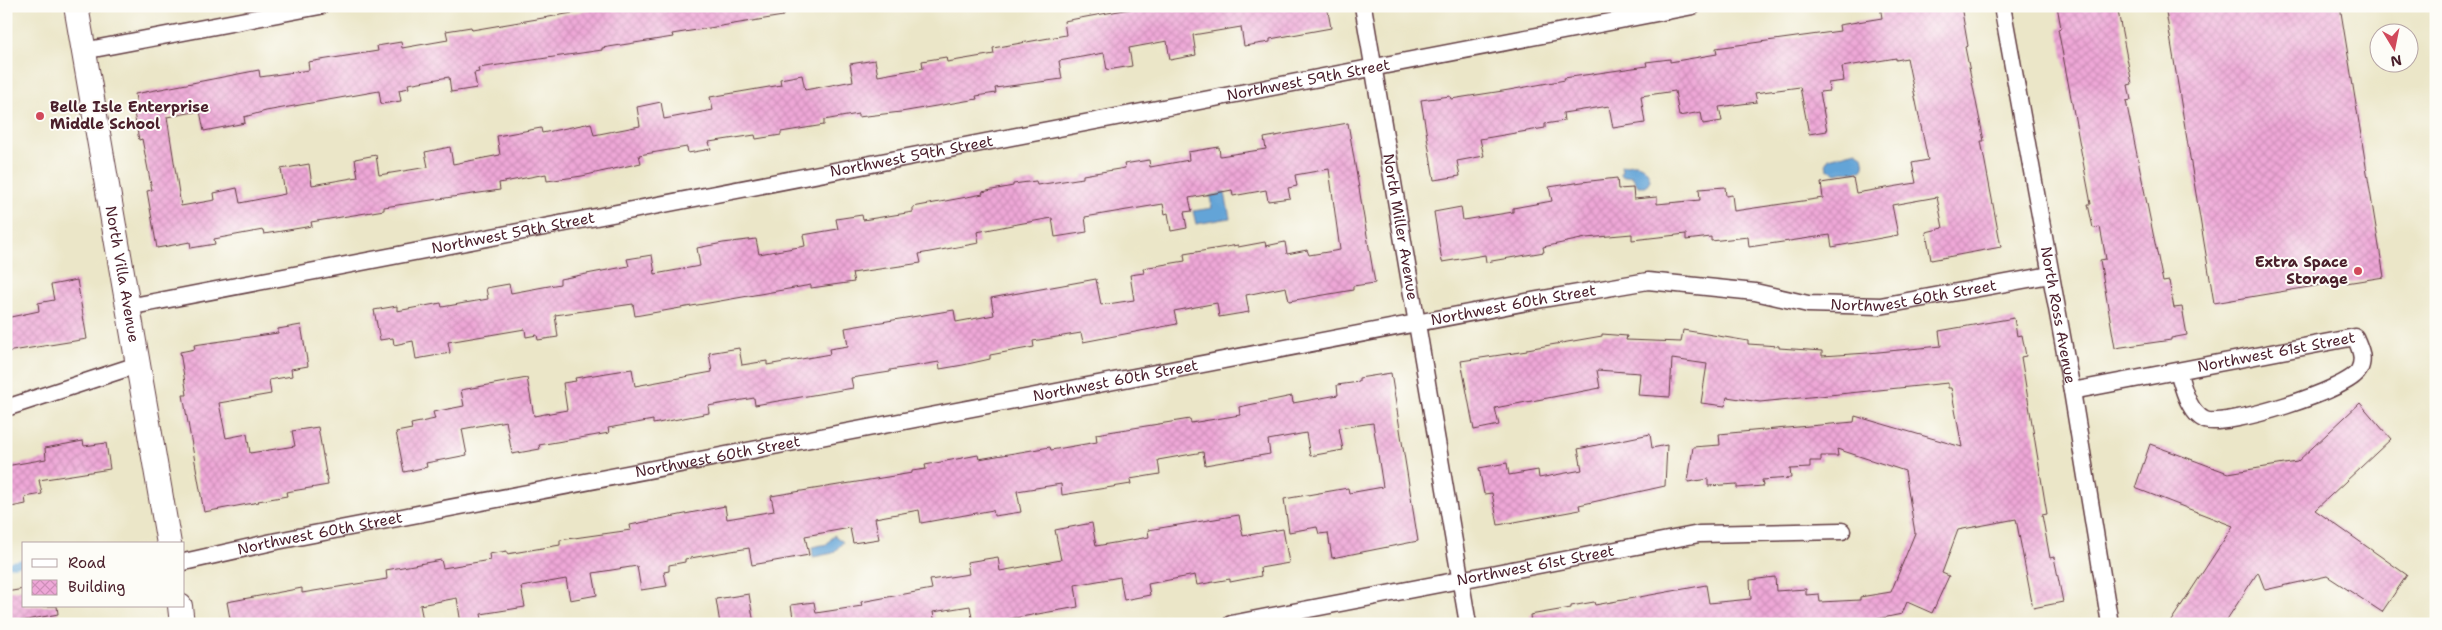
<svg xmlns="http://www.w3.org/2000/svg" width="2442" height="630" viewBox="0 0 2442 630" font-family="'Shantell Sans',sans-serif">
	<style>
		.water { fill: #63a4d7; stroke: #566281 }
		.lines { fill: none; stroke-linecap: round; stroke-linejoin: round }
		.stream { stroke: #63a4d7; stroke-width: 6 }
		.building { fill: url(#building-cross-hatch) }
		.street-casing { stroke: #623d43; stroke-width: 19 }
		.secondary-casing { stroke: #623d43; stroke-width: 26 }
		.street { stroke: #fff; stroke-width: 16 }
		.secondary { stroke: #fff; stroke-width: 24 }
		.poi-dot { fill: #d1495b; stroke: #fdfcf7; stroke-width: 2 }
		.labels { text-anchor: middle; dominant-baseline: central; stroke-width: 4; stroke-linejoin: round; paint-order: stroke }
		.street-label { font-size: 15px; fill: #4a1f2b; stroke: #fdfcf7 }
		.poi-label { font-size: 15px; font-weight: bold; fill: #4a1f2b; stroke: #fdfcf7; text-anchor: start }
	</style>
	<defs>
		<pattern id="building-cross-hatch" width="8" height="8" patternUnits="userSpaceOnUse" patternTransform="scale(1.25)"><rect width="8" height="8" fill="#eea7d7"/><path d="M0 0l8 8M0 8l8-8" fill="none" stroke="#ce8fb9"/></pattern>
	</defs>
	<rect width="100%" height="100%" fill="#fdfcf7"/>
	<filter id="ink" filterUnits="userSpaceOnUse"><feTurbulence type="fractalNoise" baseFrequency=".02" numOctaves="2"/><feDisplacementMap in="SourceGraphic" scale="10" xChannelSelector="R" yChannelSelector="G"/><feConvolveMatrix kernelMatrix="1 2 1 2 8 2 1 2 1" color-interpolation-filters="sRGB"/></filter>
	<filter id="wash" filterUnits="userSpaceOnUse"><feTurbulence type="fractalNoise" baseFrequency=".0096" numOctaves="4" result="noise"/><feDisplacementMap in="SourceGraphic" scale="20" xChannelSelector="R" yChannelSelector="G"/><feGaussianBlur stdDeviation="1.12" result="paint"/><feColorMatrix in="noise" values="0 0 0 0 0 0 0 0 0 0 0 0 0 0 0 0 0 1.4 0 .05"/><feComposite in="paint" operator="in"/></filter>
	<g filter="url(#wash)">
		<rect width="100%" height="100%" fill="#ebe6c8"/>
		<g class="water">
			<path d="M1856,151L1863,156C1870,179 1848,168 1837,173L1827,169L1826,163L1829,158Z"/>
			<path d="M1631,164C1642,163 1648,169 1650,180L1646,186H1638L1632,176L1624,177L1620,174L1622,171L1621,166Z"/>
			<polygon points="1225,193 1230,218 1196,224 1193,211 1212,208 1210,196"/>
			<polygon points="834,535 843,542 833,553 813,557 812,547 827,544"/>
		</g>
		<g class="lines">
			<polyline class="stream" points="6,565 24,562"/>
		</g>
		<g id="blocks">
			<g class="building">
				<polygon points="589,6 783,6 783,16 672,34 673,37 602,48 602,50 478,68 479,72 474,73 477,88 451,92 449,77 408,84 409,88 399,90 401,101 381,104 379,91 266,111 244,117 245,123 204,131 200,111 167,117 181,206 215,200 214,193 237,188 240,203 285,194 281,169 309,164 312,185 358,177 355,159 376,155 379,175 428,167 425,152 450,147 453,164 500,155 497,136 541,128 542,133 591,123 594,135 640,126 637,107 661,102 664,119 713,110 710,97 781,85 780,79 802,75 805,90 853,81 850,64 875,60 878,76 923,68 922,61 946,57 947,62 994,54 993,48 1066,35 1064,21 1146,6 1327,6 1331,28 1270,39 1270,42 1244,46 1241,27 1193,35 1196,55 1170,60 1167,41 1129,48 1132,66 1107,70 1104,53 1059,61 1062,79 995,88 996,93 976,96 977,99 901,112 858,117 858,114 824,120 824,125 781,132 781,135 756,139 755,135 709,142 711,149 688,153 687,147 639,155 641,163 582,176 547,181 546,174 499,183 500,190 384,207 384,210 311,222 312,226 264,234 263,230 214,239 215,244 191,248 190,242 157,248 147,191 152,190 142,139 139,140 134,113 138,112 135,94 259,70 260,77 309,70 308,62 378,51 377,46 401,42 402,48 448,40 446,31 471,27 472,30 549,17 590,10"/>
				<polygon points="1880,6 1961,6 1968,46 1965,47 1984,141 1981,141 2001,247 1931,260 1926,232 1943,228 1937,197 1892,205 1898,235 1832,247 1830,235 1749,247 1748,237 1711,241 1711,237 1686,240 1686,234 1632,240 1632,234 1586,238 1543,247 1544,252 1486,262 1485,255 1442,262 1434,212 1461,207 1463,220 1513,212 1513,208 1552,201 1549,187 1582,182 1617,178 1618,189 1633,188 1634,199 1657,197 1657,204 1700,200 1699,189 1725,187 1726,196 1732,195 1734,211 1823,198 1821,183 1853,178 1856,193 1916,183 1912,163 1928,160 1907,58 1896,60 1896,58 1842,67 1844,81 1828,83 1829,91 1820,92 1827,131 1809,134 1800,87 1755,93 1757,102 1719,107 1722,121 1703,124 1701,112 1679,116 1675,91 1641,96 1645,123 1613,128 1609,106 1563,113 1564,121 1545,124 1545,128 1480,139 1484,156 1457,161 1460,176 1434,180 1421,100 1450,96 1451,99 1509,90 1565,80 1564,78 1647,66 1646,62 1670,59 1670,62 1717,54 1716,48 1840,31 1839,25 1882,18"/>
				<polygon points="2057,6 2117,6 2132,84 2128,85 2131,100 2126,101 2163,282 2169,281 2174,308 2182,307 2187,335 2171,338 2171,340 2115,348 2100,260 2106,259 2100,227 2093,228 2088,204 2091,204 2058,29 2061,28"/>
				<polygon points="2165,6 2340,6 2384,277 2327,286 2327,284 2214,303"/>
				<polygon points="1348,123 1375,283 1353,286 1353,290 1289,301 1286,287 1246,295 1249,312 1219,317 1217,303 1174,311 1177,324 1083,342 1081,333 1033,341 1034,347 990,355 990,359 963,365 940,369 939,362 890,370 890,372 851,378 853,388 755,405 754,398 708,406 709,413 653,424 653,420 608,428 609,433 539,445 540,449 512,454 506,421 462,429 467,455 426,463 427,467 404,472 396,432 412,429 411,424 435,419 433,412 464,406 461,390 527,378 534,416 567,410 563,383 576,381 575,378 632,369 635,386 712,372 709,353 739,348 742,365 767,361 767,365 830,354 829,349 848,346 845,328 954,310 956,322 994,315 991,298 1096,279 1101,305 1134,300 1130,275 1144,273 1143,268 1185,261 1184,254 1238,245 1238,247 1265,242 1266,246 1285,242 1287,254 1307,250 1309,255 1340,250 1329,169 1295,175 1297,186 1288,188 1290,198 1268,201 1266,190 1233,196 1232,190 1189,198 1192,211 1184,212 1187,228 1171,231 1168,213 1165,214 1163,204 1085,217 1087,232 1055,237 1052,218 1012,225 977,232 979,243 919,254 921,263 852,273 854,282 811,288 811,285 635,316 633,304 555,315 558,337 538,340 537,335 526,337 525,329 448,342 450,353 416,359 413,341 394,345 393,338 380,340 374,310 397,306 397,311 441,303 442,307 488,299 486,288 509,284 511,293 560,284 560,279 629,266 627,259 652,255 655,274 700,266 697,248 723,243 756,239 759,254 805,246 803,235 838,229 836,219 862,215 863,220 913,212 913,207 983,194 982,192 1013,186 1013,184 1036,181 1037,185 1083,178 1083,175 1125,168 1124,164 1149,160 1150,167 1189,160 1188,152 1219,147 1220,156 1266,149 1264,138"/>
				<polygon points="77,280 87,339 6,352 6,318 39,311 38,303 54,300 51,285"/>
				<polygon points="2014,318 2017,336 2022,335 2026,356 2021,357 2047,514 2042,515 2050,558 2054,557 2063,602 2033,608 2016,519 1958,530 1942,573 1949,576 1932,613 1907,602 1902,614 1853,624 1531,624 1530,615 1571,608 1571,606 1594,602 1595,605 1706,585 1709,603 1751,599 1750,580 1775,577 1776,591 1806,589 1806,595 1819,594 1820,602 1860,600 1860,597 1891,592 1915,533 1905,471 1837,449 1838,456 1821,456 1821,461 1810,461 1810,468 1790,469 1791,478 1762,480 1763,486 1737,488 1737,484 1708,486 1708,479 1688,482 1693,447 1720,445 1719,434 1854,422 1855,416 1962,447 1951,388 1948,388 1948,383 1760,402 1727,397 1725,406 1701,403 1707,364 1672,359 1670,397 1638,395 1640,373 1597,370 1600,388 1495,408 1499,425 1474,430 1461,361 1527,351 1527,349 1602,336 1602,334 1627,336 1626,340 1681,342 1683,330 1748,341 1748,344 1779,346 1779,348 1822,351 1822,356 1868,353 1941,346 1939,331"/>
				<polygon points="301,325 308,366 291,369 292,376 269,380 271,394 219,403 226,438 247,434 250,453 295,446 292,431 318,427 328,485 286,492 287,496 258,501 259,502 204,512 183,395 187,395 180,352 195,349 194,345 278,333 278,329"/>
				<polygon points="1391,373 1418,541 1332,558 1328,533 1319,534 1317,527 1289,532 1284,499 1348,488 1349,493 1383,487 1373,423 1339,428 1343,450 1310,456 1306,433 1268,440 1270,454 1205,465 1203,452 1158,460 1160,474 1130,479 1131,484 1062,495 1061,484 1017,491 1021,512 994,516 993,510 921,523 919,510 875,518 879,539 853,543 850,528 805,536 809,555 752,565 749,548 685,559 685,562 669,565 669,571 664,572 667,586 641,590 637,566 593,573 597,595 570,600 566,579 521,587 525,607 481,614 483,624 461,624 457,598 420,605 423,620 402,624 231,624 227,602 302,588 302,593 387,579 386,570 441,560 443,568 490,560 489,554 507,551 507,554 560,545 560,540 631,530 630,525 725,506 727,519 774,511 771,496 912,473 912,471 926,469 925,465 978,455 979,459 1050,447 1051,450 1097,442 1096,434 1190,419 1191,423 1240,415 1239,407 1292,396 1293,403 1338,395 1337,385 1359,382 1359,378"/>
				<polygon points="2360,403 2391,439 2315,510 2407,575 2382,612 2327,576 2265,590 2258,572 2224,624 2169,624 2233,526 2135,488 2150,444 2228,473 2297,462"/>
				<polygon points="1650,434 1652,448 1667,445 1665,486 1579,505 1580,510 1498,525 1492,493 1484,494 1479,468 1507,463 1509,475 1538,470 1539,478 1582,470 1578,449"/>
				<polygon points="83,441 84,446 106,443 110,469 39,480 42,494 25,497 26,504 6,508 6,466 46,459 45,448"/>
				<polygon points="1239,515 1243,536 1283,529 1289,563 1260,568 1261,576 1230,582 1230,579 1197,585 1195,575 1148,584 1150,595 1124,600 1120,577 1075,585 1078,607 1009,619 1010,624 973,624 970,606 933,612 935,624 794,624 791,605 814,602 816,613 862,606 861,602 932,589 930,580 969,574 967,562 998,557 1000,571 1061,560 1055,530 1092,523 1096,546 1149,537 1148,530"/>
				<polygon points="24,589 24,606 57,606 58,614 6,624 6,592"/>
				<polygon points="749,594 754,624 720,624 716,599"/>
			</g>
		</g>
	</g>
	<g filter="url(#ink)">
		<use href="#blocks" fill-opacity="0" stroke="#623d43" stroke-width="1"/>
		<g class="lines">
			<g class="street-casing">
				<g id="street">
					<path id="s1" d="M1363,6L1468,624"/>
					<path id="s2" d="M2002,6L2072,391L2110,624"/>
					<polyline points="83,51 320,6"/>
					<path id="s3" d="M128,307L1693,6"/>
					<path id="s4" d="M2072,391L2355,337C2360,348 2365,359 2359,370C2349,390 2225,428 2205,420C2188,412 2183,387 2178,371"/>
					<polyline points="6,408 137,365"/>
					<path id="s5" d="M184,562L277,541L1537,300L1648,281L1755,292L1808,304L1880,306L2050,275"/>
					<path id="s6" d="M1231,624L1699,534L1842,531"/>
				</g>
			</g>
			<g class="secondary-casing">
				<g id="secondary">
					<path id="s7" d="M76,6L169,544"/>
					<polyline points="180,606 182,624"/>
				</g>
			</g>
			<use href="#street" class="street"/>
			<use href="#secondary" class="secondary"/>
		</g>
	</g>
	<g class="poi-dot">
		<circle cx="40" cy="116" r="5"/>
		<circle cx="2358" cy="271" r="5"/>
	</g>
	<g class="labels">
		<g class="street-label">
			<text stroke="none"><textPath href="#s3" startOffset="1202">Northwest 59th Street</textPath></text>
			<text stroke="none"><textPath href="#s3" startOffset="798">Northwest 59th Street</textPath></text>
			<text stroke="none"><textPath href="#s1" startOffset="224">North Miller Avenue</textPath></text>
			<text stroke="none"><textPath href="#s3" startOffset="392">Northwest 59th Street</textPath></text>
			<text stroke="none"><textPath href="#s7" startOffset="272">North Villa Avenue</textPath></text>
			<text stroke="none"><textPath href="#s5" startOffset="1759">Northwest 60th Street</textPath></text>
			<text stroke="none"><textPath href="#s5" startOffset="1354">Northwest 60th Street</textPath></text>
			<text stroke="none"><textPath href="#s2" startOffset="314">North Ross Avenue</textPath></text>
			<text stroke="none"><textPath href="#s4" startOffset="208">Northwest 61st Street</textPath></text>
			<text stroke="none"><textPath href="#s5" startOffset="949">Northwest 60th Street</textPath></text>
			<text stroke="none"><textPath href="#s5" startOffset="544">Northwest 60th Street</textPath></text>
			<text stroke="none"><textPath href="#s5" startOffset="139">Northwest 60th Street</textPath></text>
			<text stroke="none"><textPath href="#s6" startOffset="310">Northwest 61st Street</textPath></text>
		</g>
		<g class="poi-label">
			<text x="50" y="107">Belle Isle Enterprise<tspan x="50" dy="17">Middle School</tspan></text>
			<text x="2348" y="262" text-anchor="end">Extra Space<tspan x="2348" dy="17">Storage</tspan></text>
		</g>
	</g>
	<rect width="2442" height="630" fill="none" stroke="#fdfcf7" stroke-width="25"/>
	<rect x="22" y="542" width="162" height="65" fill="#fdfcf7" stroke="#b5a4a5"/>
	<rect x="32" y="559" width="25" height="8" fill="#ffffff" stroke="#b5a4a5"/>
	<text x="68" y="568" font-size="15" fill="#4a1f2b">Road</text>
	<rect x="32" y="580" width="25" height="15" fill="url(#building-cross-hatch)" stroke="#b5a4a5"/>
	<text x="68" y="592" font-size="15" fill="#4a1f2b">Building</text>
	<g transform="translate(2394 48) rotate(170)"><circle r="24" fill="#fdfcf7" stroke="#b5a4a5"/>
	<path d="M0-4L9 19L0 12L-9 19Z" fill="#d1495b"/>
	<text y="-8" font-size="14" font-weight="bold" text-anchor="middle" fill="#4a1f2b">N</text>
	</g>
</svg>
